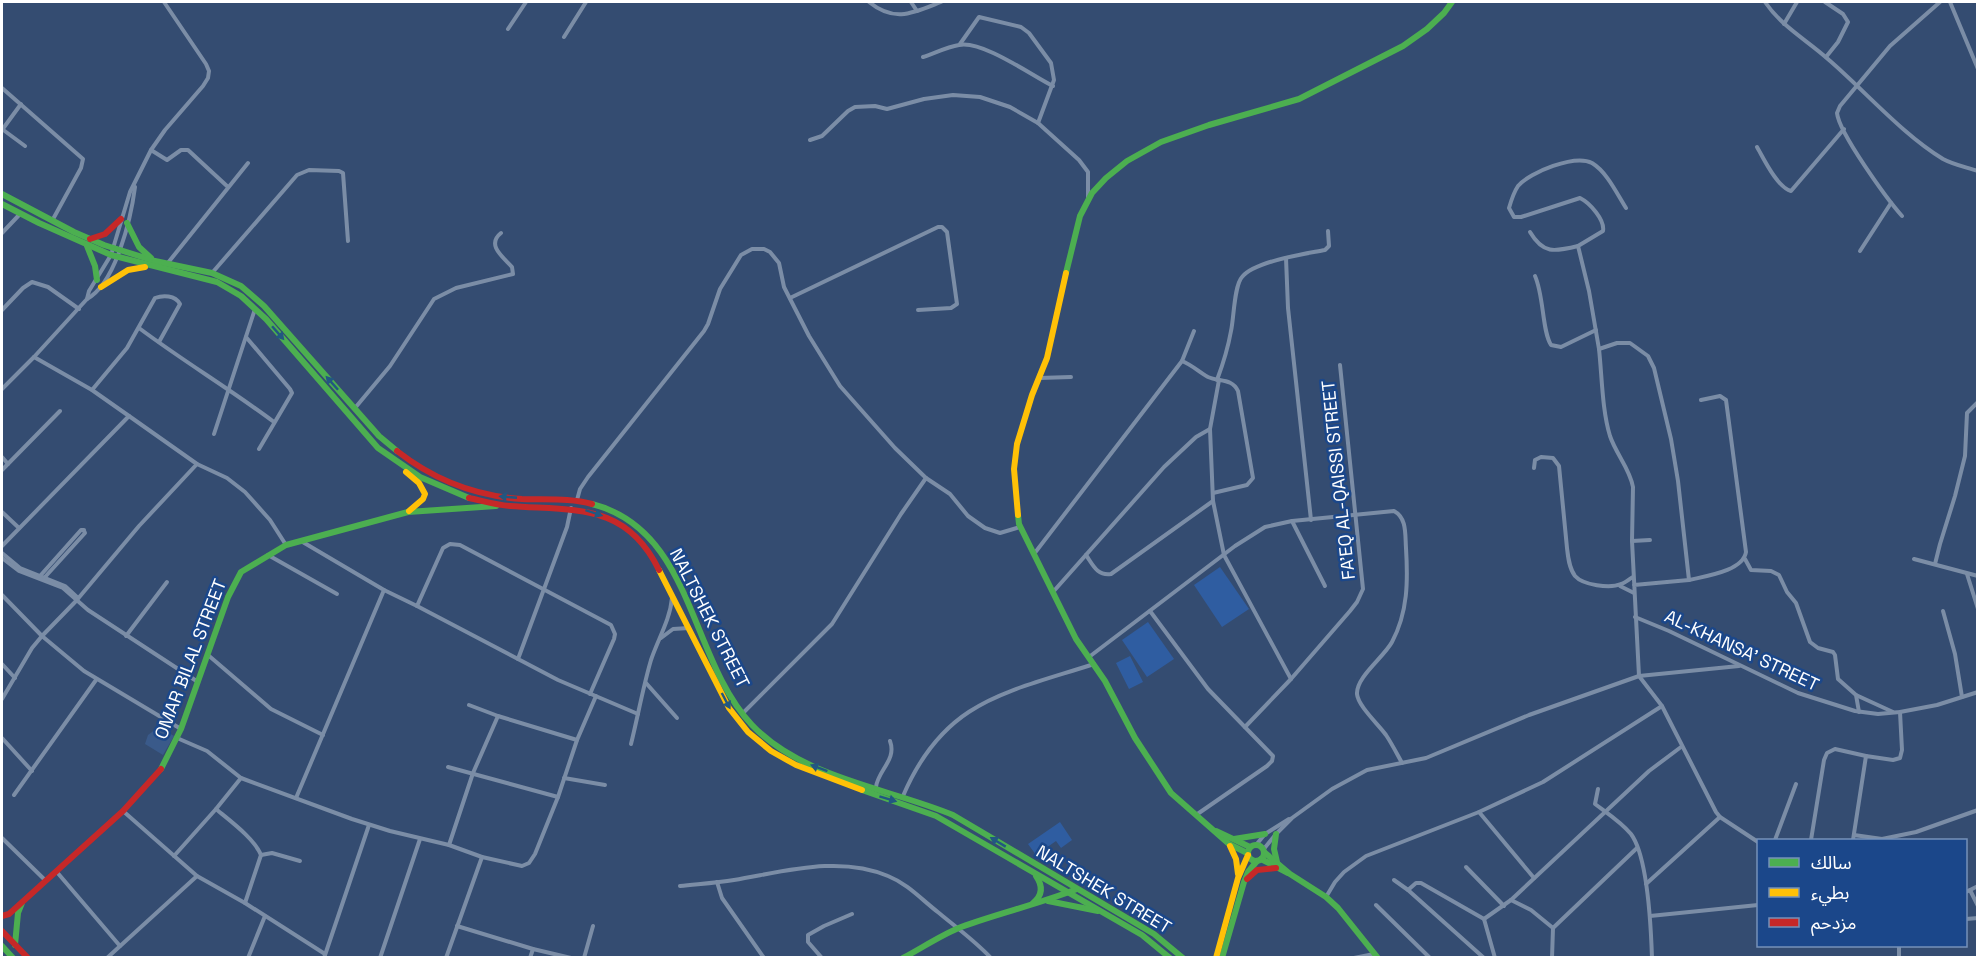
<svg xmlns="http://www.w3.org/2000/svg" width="1979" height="959" viewBox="0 0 1979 959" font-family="'Space Grotesk','Noto Sans Arabic',sans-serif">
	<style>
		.green { fill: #2f5da1 }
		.water { fill: #3a5a8a }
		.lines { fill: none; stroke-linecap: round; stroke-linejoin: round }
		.street { stroke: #7b8da6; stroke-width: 4 }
		.fast { stroke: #4caf50; stroke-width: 6 }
		.slow { stroke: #ffc107; stroke-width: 6 }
		.jam { stroke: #c62828; stroke-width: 6 }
		.oneway { fill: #225781 }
		.labels { text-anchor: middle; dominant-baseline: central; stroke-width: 5; stroke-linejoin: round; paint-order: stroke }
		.street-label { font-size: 18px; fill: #fff; stroke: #1b478a }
	</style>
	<rect width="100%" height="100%" fill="#344c71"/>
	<g class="green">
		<polygon points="1220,567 1249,609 1222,627 1194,585"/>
		<polygon points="1148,622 1174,659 1147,677 1122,640"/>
		<polygon points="1130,656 1143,682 1129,689 1116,663"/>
		<polygon points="1060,822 1072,840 1061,848 1056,841 1036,855 1028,844"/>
	</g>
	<polygon class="water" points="156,729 162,729 174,736 163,755 145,744 148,735"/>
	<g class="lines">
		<g class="street">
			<path d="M869,2C895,23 913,13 941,2"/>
			<polyline points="911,2 917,11"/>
			<path d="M1765,2C1782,27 1807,40 1829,60C1865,91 1902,134 1943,159C1954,165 1966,167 1978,171"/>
			<polyline points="1825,2 1843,14 1848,22 1838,42 1826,57"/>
			<polyline points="1950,2 1978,69"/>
			<polyline points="1784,24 1797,2"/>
			<polyline points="508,29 526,2"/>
			<polyline points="564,37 586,2"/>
			<polyline points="960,44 979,17 1021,27 1029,33 1051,63 1054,80 1038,123"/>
			<path d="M923,57C935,53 947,47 959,45C982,40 1031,75 1053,86"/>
			<polyline points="2,88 83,159 81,168 52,221"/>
			<polyline points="2,129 25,146"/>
			<polyline points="2,130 21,104"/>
			<polyline points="810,140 822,136 848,111 855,107 875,106 887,109 924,99 953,95 980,97 1010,107 1038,123 1079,160 1088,172 1088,198"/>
			<path d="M1757,147C1764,159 1777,187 1791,191L1844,129"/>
			<polyline points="151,150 167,160 181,150 188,150 228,187"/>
			<path d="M1902,216C1887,199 1839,133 1837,113L1840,106L1890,46L1940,2"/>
			<path d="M1530,232C1543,254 1554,252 1578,246"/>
			<polyline points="2,233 20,214"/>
			<polyline points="1860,251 1891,203"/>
			<polyline points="1286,258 1288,308 1311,520"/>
			<polyline points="167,264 248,163"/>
			<polyline points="212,273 297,175 309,170 339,171 343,173 348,241"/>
			<path d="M1535,276C1544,296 1542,331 1551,345L1561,347L1596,330"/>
			<polyline points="790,298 938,227 942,227 947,232 957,304 951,308 918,310"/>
			<polyline points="87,299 89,291 111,255 130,192 151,150 165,130 203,86 208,78 209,71 206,64 164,2"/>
			<polyline points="2,310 23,288 32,282 48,287 79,309"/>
			<path d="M139,328C183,361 230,389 274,422"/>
			<polyline points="246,337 290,389 292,393 259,449"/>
			<path d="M1599,349L1589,291L1578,246L1603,231C1605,220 1590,203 1580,198L1521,217H1514L1509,208C1511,201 1514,192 1518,186C1530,172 1575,154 1592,163C1607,172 1617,194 1626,208"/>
			<polyline points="34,357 92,390 129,416"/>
			<path d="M1182,361C1192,365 1199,372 1208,377C1219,382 1232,378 1238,391L1253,478L1247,485L1213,493"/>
			<polyline points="1039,378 1071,377"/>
			<path d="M1217,380C1223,364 1228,348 1231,331C1234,318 1234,286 1242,277C1255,261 1305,254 1325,250L1329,246L1328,231"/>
			<polyline points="1219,380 1210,429 1213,501 1224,555 1291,679"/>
			<path d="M2,389L34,357L87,299C116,283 131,218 135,187"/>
			<path d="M92,390L127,348L155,298C163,295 175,295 180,304L159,342"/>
			<path d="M355,408L390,366L434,299L456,288L513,274L512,267C503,257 486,245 501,233"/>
			<polyline points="214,434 255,309"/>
			<polyline points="2,457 8,464"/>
			<path d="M1534,468L1535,460L1541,457L1553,458L1559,466L1567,548C1568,557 1569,568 1575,576C1583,585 1610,589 1621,584C1625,583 1629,579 1633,577"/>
			<polyline points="2,470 60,411"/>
			<polyline points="577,500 580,489 588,477 704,331 708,324 720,289 741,255 752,249 764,249 770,252 779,263 784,287 809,336 840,386 895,448 926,478 950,494 968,516 985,528 1000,533 1020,527"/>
			<polyline points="571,508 567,527 518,659 558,680 638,714"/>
			<polyline points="2,512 19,528"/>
			<polyline points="1292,521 1325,586"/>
			<polyline points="1632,541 1650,540"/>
			<polyline points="2,546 129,416 197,464 227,478 245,492 270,520 286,545"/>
			<polyline points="2,553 20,568 65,586 78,598"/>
			<polyline points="1034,554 1182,361 1194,331"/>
			<polyline points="268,555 337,594"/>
			<path d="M1086,555C1093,565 1097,576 1111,574L1213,501"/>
			<polyline points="2,558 19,571 63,588 88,610 198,682"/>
			<polyline points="1745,559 1751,570 1771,571 1779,575 1787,592 1796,603 1810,642 1818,648 1833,652 1835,655 1838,679 1856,695 1859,712"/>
			<polyline points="1914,559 1978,576"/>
			<polyline points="1935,564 1940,544 1955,496 1965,456 1967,413 1978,402"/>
			<polyline points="1967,574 1978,609"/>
			<polyline points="40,576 81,530 84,530"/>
			<polyline points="45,577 85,533 84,531"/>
			<path d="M1689,580C1706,576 1743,571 1746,552L1726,400L1720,396L1701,400"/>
			<path d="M1634,585L1689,580L1678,481L1671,439L1654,368L1648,356L1630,343H1617L1599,349C1602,376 1602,410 1610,436C1616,454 1630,469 1633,487L1632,541L1639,676L1662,706L1716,812L1720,817L1758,842"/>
			<polyline points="1620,586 1634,593"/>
			<polyline points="384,590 417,606 443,548 450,544 460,545 611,625 615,634 614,639 590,694"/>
			<polyline points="1053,592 1164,467 1196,437 1210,429"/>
			<polyline points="2,595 42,636 84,671 181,729"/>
			<polyline points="417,606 518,659"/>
			<polyline points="1150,611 1208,689 1273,756 1272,761 1267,766 1196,815"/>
			<polyline points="1943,611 1955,654 1962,697"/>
			<polyline points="1635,617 1669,631 1798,693 1855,711 1878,714 1900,712 1937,705 1978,692"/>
			<polyline points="126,636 167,582"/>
			<polyline points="661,638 673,629 689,628"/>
			<polyline points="208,655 271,709 323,735"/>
			<path d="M1089,657L1235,546L1265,527L1292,521L1394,511C1407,518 1405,534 1406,548C1408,581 1408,612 1392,642C1384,657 1356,677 1357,694C1358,706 1379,725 1386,735C1392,744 1397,754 1402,763"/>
			<polyline points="2,664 15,678"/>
			<polyline points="646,683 677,718"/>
			<polyline points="1856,695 1893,712"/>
			<polyline points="2,699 32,648 42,636 76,601 139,526 197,464"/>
			<polyline points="469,705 498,716 577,740"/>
			<polyline points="743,713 832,624 901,514 926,478"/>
			<polyline points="1245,727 1291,679 1350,611 1357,602 1363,589 1340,365"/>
			<polyline points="2,738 32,771"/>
			<polyline points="177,738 207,751 241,778"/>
			<path d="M631,744C638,716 643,687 651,660C658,639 670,620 672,598"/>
			<polyline points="448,767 558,797"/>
			<polyline points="564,778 605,785"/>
			<path d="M876,787C878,770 897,760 890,741"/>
			<path d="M1598,789L1595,804C1607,813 1621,822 1631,834C1648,857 1651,928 1652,958"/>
			<polyline points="14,795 96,680"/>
			<path d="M903,796C944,700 1005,693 1094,664"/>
			<polyline points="296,798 384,590 301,541"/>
			<path d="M216,809C230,821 254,838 261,855L245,903"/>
			<polyline points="123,811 197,876 245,903 325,954"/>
			<polyline points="1479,812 1534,878"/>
			<polyline points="1854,835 1882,839 1916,832 1978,810"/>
			<polyline points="2,838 46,881"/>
			<polyline points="1775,840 1796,784"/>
			<polyline points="1811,840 1824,760 1827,753 1835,749 1866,756"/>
			<polyline points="1853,840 1866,756 1893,760 1900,758 1902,750 1900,712"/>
			<polyline points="449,845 473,773 498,716"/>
			<polyline points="1256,845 1265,834 1289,819"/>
			<polyline points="1263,850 1276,834 1292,818 1332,789 1367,770 1426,758 1529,715 1639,676 1739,666"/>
			<polyline points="261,855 272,853 300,861"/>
			<polyline points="174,856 216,809 241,778 352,819 390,831 449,845 482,857 522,866 529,863 535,854 558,797 577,740 596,696"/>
			<polyline points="1466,867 1504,906"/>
			<polyline points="56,871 120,946"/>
			<polyline points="1394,880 1408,890 1484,958"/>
			<polyline points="717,882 722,898 764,958"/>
			<polyline points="1646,884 1720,817"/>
			<path d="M680,886C698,884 716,883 734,880C783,872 839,855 888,876C908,884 922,900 939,913C957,928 975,941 991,958"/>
			<polyline points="1408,890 1416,883 1421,883 1484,919 1495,958"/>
			<polyline points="1970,890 1978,906"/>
			<polyline points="1966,892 1978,886"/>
			<polyline points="1326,897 1335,882 1344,872 1366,856 1479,812 1543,782 1662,706"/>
			<polyline points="1511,900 1531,910 1553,928"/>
			<polyline points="1376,905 1430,958"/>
			<polyline points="1650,916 1758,905"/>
			<polyline points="1484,919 1511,900 1649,771 1681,747"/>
			<polyline points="1966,919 1978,918"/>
			<polyline points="457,926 533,949 571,958"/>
			<polyline points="107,958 197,876"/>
			<polyline points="248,958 265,916"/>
			<polyline points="324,958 369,825"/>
			<polyline points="380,958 420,839"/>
			<polyline points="446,958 482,857"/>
			<polyline points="530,958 533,949"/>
			<polyline points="584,958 593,926"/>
			<polyline points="822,958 808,942 808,935 824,926 852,914"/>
			<polyline points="1354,958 1374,954"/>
			<polyline points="1552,958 1553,928 1637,848"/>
			<polyline points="1899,958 1899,946"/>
		</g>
		<g class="fast">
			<polyline points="2,194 74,232 104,245 155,261 212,273 241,286 264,306 379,436 397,451"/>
			<polyline points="2,204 39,223 111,255 217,282 241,296 266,319 378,448 420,477 469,498"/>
			<polyline points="127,223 139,247 151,258"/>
			<polyline points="87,246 95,266 97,280"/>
			<polyline points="1066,273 1080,216 1092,193 1106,178 1127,161 1161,142 1209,125 1299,99 1403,46 1427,29 1444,13 1452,2"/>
			<path d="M592,504C694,530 689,659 752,725C802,778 888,788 953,815L1154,934L1183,958"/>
			<polyline points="1018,515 1019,524 1076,639 1105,681 1135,738 1171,793 1229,844 1247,853"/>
			<polyline points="161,769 181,729 228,597 241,572 286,545 408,512 496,506"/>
			<polyline points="862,790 936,816 1142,935 1170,958"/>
			<polyline points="1216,831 1250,847"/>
			<polyline points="1276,834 1274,849 1277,862"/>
			<polyline points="1234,839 1265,834"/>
			<circle cx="1256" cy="853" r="8"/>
			<polyline points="1264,852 1290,874 1326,897 1338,908 1378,958"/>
			<polyline points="1261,859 1288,873"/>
			<polyline points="1048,901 1098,911"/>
			<path d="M1033,903C1043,895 1043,886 1036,876"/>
			<polyline points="15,945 18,913 22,903"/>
			<polyline points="2,946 13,958"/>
			<path d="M903,958C922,948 941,935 961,927C999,913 1039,904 1077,889"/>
			<polyline points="1222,958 1244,882 1248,872 1257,861"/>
		</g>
		<g class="slow">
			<polyline points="101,287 128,270 145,267"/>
			<polyline points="406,472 419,483 425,494 423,499 409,511"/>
			<polyline points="1018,515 1014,469 1017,444 1032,395 1047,358 1066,273"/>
			<polyline points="659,570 729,708 748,732 771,751 796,765 862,790"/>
			<polyline points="1230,846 1236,859 1238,874"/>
			<polyline points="1216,958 1238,878 1248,855"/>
		</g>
		<g class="jam">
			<polyline points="90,239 105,234 121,219"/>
			<path d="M397,451C434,480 475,496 522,499C546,500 570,498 592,504"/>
			<path d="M469,498C483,501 496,505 510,506C574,511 626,502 659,570"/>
			<polyline points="1247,879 1257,870 1276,868"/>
			<polyline points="2,916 9,914 123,811 161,769"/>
			<polyline points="2,931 28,958"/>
		</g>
	</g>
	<defs><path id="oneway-solid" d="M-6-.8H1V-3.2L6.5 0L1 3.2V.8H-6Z" transform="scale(1.5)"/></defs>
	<g class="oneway">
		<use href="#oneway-solid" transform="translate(278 333) rotate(49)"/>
		<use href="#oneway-solid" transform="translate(332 383) rotate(-132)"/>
		<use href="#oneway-solid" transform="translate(508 497) rotate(-175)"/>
		<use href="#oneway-solid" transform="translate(594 513) rotate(18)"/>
		<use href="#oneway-solid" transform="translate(726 701) rotate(62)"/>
		<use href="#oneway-solid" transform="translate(819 768) rotate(-159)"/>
		<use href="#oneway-solid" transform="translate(888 799) rotate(17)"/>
		<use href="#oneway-solid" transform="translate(998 842) rotate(-149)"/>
	</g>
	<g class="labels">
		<g class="street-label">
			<text transform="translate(1338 480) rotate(-96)">FA'EQ AL-QAISSI STREET</text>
			<text transform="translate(710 618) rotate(63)">NALTSHEK STREET</text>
			<text transform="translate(1742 650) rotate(25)">AL-KHANSA' STREET</text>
			<text transform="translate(190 659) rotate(-69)">OMAR BILAL STREET</text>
			<text transform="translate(1104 889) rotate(31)">NALTSHEK STREET</text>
		</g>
	</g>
	<rect width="1979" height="959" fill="none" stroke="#ffffff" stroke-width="6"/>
	<rect x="1757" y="839" width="210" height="108" fill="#1b478a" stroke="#7691b9" stroke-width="1.5"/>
	<rect x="1769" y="858" width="30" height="9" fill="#4caf50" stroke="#7691b9" stroke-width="1.5"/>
	<text x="1811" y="869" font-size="18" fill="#ffffff">سالك</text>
	<rect x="1769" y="888" width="30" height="9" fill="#ffc107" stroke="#7691b9" stroke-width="1.5"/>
	<text x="1811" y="899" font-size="18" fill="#ffffff">بطيء</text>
	<rect x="1769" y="918" width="30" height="9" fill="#c62828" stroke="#7691b9" stroke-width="1.5"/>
	<text x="1811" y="929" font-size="18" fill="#ffffff">مزدحم</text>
</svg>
